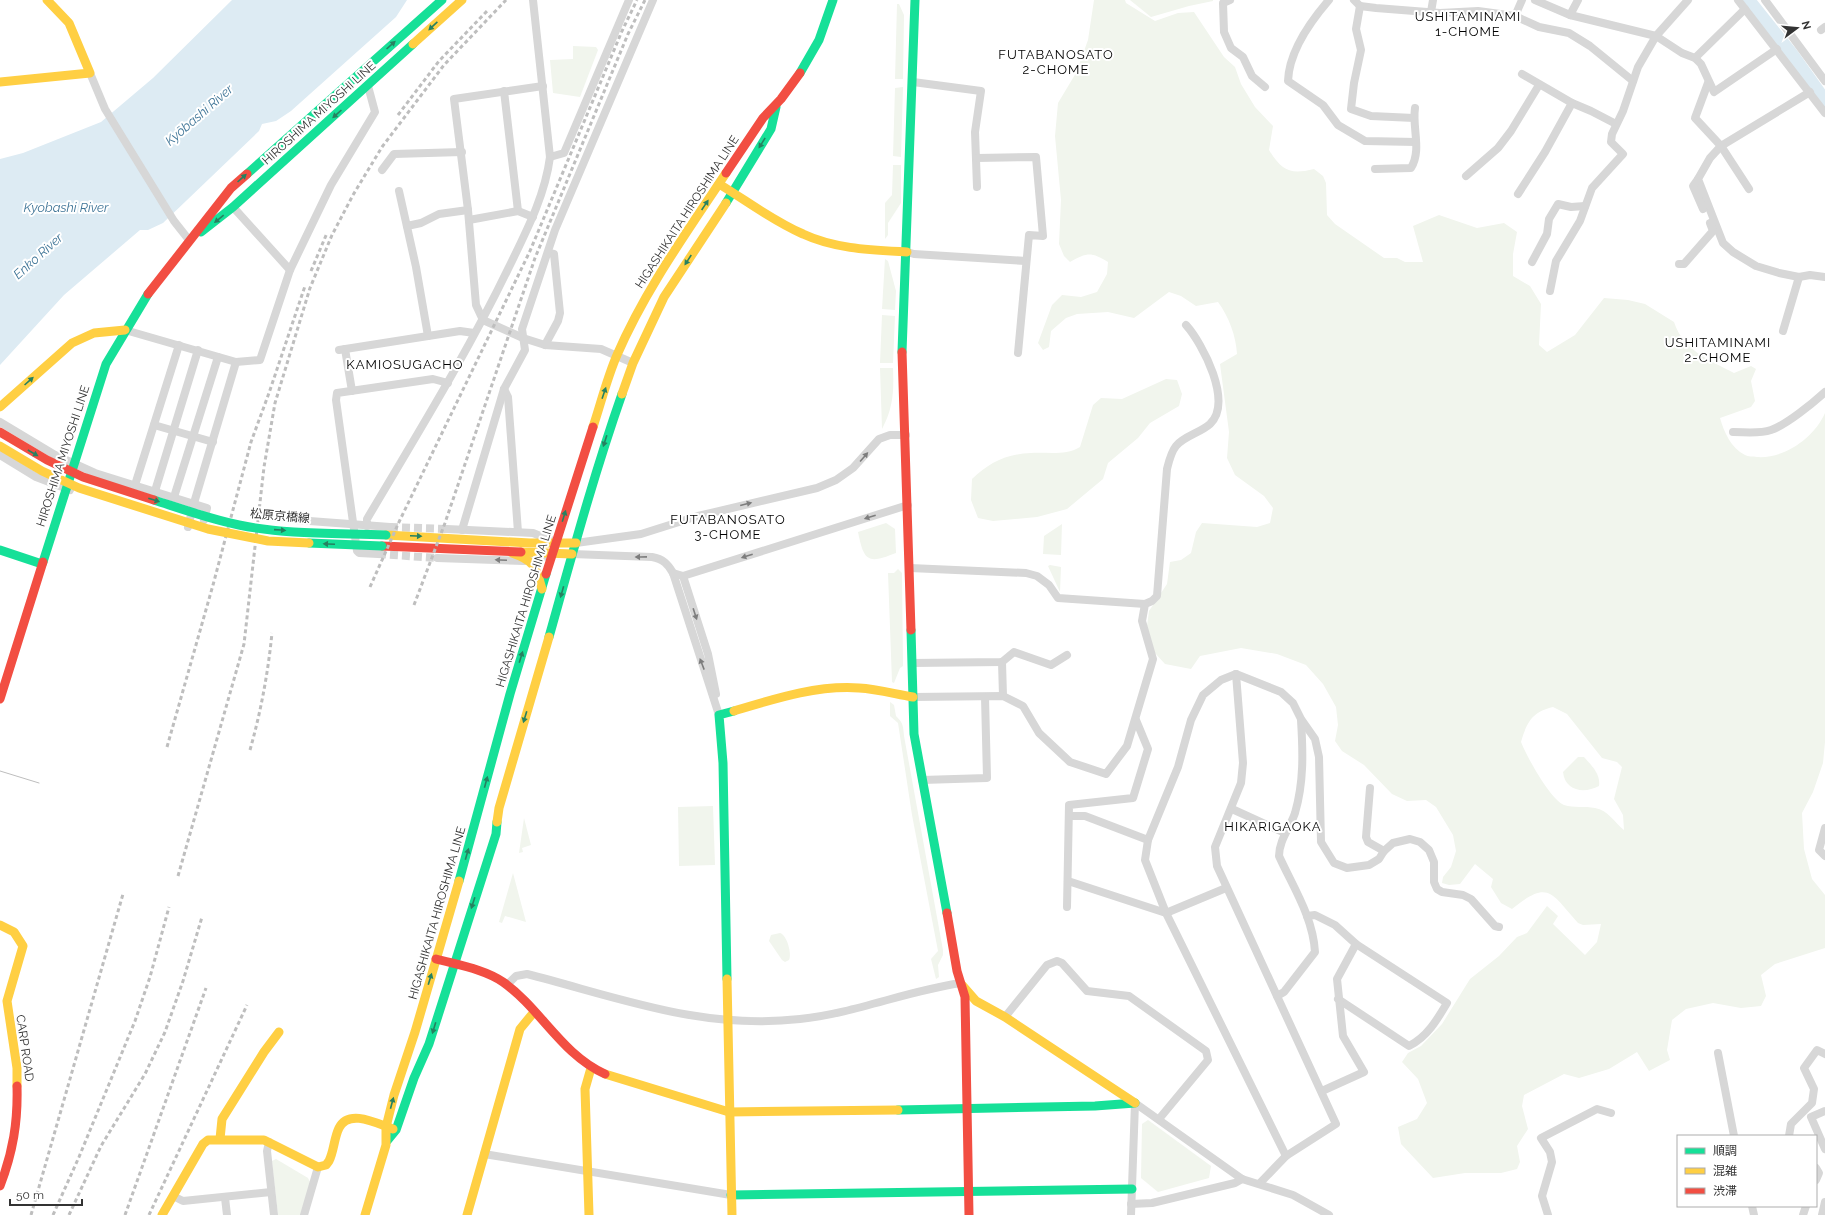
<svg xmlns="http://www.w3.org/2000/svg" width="1825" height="1215" viewBox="0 0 1825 1215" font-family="Raleway,'Noto Sans JP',sans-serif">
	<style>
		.green { fill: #f1f5ed; fill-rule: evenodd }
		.water { fill: #ddebf3 }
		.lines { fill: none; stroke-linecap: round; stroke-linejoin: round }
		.river { stroke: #ddebf3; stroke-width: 17 }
		.street-tunnel { stroke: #d6d6d6; stroke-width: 8; stroke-dasharray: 8 4; stroke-linecap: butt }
		.street { stroke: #d7d7d7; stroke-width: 8 }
		.fast { stroke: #16e098; stroke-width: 9 }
		.slow { stroke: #ffcf43; stroke-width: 9 }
		.jam { stroke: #f24e42; stroke-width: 9 }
		.tram { stroke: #bebebe; stroke-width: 1 }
		.rail { stroke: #bebebe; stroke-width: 3; stroke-dasharray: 4 3; stroke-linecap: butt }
		.fast-bridge { stroke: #16e098; stroke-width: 9 }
		.slow-bridge { stroke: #ffcf43; stroke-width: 9 }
		.jam-bridge { stroke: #f24e42; stroke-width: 9 }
		.oneway { fill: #268160 }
		.oneway2 { fill: #7d7d7d }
		.labels { text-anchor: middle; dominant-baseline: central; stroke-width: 4; stroke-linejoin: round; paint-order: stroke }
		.street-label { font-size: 12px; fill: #333; stroke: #fff }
		.neighbourhood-label { font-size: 13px; letter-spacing: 1px; fill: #000; stroke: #fff }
		.water-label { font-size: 13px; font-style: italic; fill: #3f7597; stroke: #fff }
	</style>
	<rect width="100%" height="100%" fill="#fff"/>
	<g class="green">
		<path d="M1094,0H1125L1126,3L1155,21L1178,13L1194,12L1224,57L1235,67L1241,84L1255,107L1273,126L1269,150C1282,171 1290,175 1314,169L1323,176L1326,183L1327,215L1335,224L1384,258H1397L1405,262H1423L1413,226L1439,215L1477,228L1504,223L1517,232L1513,254V276L1530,286L1541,304L1539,345L1547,352L1575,335L1604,298L1628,300L1645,304L1674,322C1683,350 1709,360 1734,373L1751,366L1756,369L1751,381L1755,401L1751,407L1720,418C1724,432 1731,448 1745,455C1748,457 1753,456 1757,457C1784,459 1814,438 1825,413V742L1823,763L1813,792L1802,813L1804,849L1812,879L1825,895V948L1775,964L1761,975L1766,996L1761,1006L1741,1008L1713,1003L1686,1009L1672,1020L1667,1050L1670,1060L1649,1071L1637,1052L1609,1069L1579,1078L1564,1074L1524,1095L1522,1106L1528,1129L1517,1146L1520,1162L1517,1169L1501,1173H1465L1433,1178L1401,1144L1398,1127L1417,1119L1427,1103L1418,1079L1402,1062L1408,1053L1421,1046L1442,1024L1470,979L1499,956L1517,937L1527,933L1547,906L1558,916L1553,924L1585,955L1597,942L1601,924L1583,925L1578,923C1551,893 1549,879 1512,909L1501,903L1491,887L1493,879L1475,864L1460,884L1449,885L1442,883L1443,877L1451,867L1456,851L1453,835L1436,807L1426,800L1407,801L1392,794L1364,765L1342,751L1335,741L1338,725L1336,707L1323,684L1306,665L1277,654L1241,648L1200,656L1191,669L1165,664L1154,652L1147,626L1149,611L1167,584L1170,562L1181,560L1191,553L1196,532L1202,523L1257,527L1270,523L1273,508L1264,496L1235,475L1227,458L1229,432L1220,364L1237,354C1236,336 1229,317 1218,302L1196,306L1181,296L1169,292L1134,318L1108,312L1077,314L1066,318L1051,331L1049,347L1043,350L1038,343L1052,305L1062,295L1081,297L1097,292L1107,274L1108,262C1092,252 1087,252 1070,262L1064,256L1059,244L1061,200L1055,136L1058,103L1076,73L1088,40ZM1553,707L1567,714L1602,758L1617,762L1622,767L1614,799L1623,815L1624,830C1615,823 1608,810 1595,808C1585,806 1574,808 1564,805C1550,799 1527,757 1521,742C1527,722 1532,712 1553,707Z"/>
		<polygon points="1130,0 1213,0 1213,1 1189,6 1151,17"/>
		<polygon points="897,4 899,4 904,15 903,79 895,79"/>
		<polygon points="573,46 596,47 598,50 580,97 553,93 550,60 573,59"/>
		<polygon points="903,87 901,157 893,156 895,88"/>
		<polygon points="893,165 901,165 901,203 888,223 888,235 885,239 885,203 892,195"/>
		<polygon points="885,259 888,261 896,291 895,310 882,309"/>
		<polygon points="882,315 895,316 893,363 880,363"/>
		<path d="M880,368H893C894,392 893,408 882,429Z"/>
		<path d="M1166,379L1177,380L1182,394L1179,406L1150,423L1138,438L1108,463L1103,479L1067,509L1037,517L993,521L978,518L971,500L972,479C989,463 1006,454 1031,453C1048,452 1065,456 1080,447L1093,405L1101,398L1122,399Z"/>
		<path d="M886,523L895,529L896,553C868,564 864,562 858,532Z"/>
		<polygon points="1062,524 1061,555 1043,554 1044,536"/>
		<polygon points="1050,565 1061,567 1060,592 1048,566"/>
		<polygon points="898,569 902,573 903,666 900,668 894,683 892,682 888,573 894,573"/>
		<path d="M890,702L894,705L896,716C903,723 903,725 904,736L943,950V955L938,965L939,977L936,979L931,959L938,951L912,815L898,723L890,716Z"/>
		<path d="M1578,757H1584C1591,765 1601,774 1599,786C1584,794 1565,791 1563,772Z"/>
		<polygon points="713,806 715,865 679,866 678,807"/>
		<polygon points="524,818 531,845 522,848 523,852 519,853"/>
		<polygon points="513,873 526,922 505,916 502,923 499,922"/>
		<path d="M780,933C787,935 792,954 789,960L785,962L782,960L769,941L771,935Z"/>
		<polygon points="1148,1120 1211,1166 1209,1178 1158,1192 1141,1178 1142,1124"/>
		<polygon points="276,1159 308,1178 310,1182 301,1215 278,1215 272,1161"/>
	</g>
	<polygon class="water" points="232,0 407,0 396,17 291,111 276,121 262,124 259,131 163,223 148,230 140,230 64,295 0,365 0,159 23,153 101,122 153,78"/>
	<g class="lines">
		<polyline class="river" points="1746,0 1790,55 1825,104"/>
		<g class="street-tunnel">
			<polyline points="390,527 447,529"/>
			<polyline points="378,554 437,558"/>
		</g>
		<g class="street">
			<polyline points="1230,0 1223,3 1224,32 1231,48 1243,57 1252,76 1265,87"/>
			<path d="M1329,0C1310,22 1289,52 1288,81L1323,105L1338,125L1365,141L1416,142"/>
			<polyline points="1354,0 1360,6 1376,8 1440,13 1478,11 1515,16 1539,27 1569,33 1590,46 1633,81"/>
			<polyline points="1535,0 1570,15 1656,36 1682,53 1695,58 1701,64 1714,92 1777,49"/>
			<polyline points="1738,0 1825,113"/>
			<polyline points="1765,0 1825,81"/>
			<polyline points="1360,6 1356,29 1361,50 1354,83 1351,109 1371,116 1414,118"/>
			<polyline points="1431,12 1433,0"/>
			<polyline points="1570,15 1578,0"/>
			<polyline points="1515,16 1522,0"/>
			<polyline points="1821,30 1825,27"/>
			<polyline points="1695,58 1745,9"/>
			<polyline points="90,73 105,109 174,221 189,240"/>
			<polyline points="1522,74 1572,103 1591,111 1616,124"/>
			<polyline points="913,82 981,91 975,132 977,187"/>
			<polyline points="1708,83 1695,118 1721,146 1749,189"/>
			<polyline points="543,86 454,99 468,210 476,305 483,320 523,338 545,345 601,349 633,363"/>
			<polyline points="504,91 518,211"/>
			<polyline points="1810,92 1721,146 1710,158 1698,179 1723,243 1733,252 1756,266 1779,273 1799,277 1810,275 1825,277"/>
			<polyline points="550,157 564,153 629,0"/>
			<polyline points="977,158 1036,157 1043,236 1029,235 1018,353"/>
			<path d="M1375,169L1411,168C1422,150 1412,128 1415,108"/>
			<polyline points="382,170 394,154 462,152"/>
			<polyline points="1466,176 1498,148 1511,131 1539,85"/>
			<polyline points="1698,179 1693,186 1703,209"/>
			<polyline points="399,191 416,267 428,336"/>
			<polyline points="1518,194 1545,152 1572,103"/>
			<polyline points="233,207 290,270"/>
			<polyline points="469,220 518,211 533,217"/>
			<polyline points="407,226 421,223 439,214 468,210"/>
			<polyline points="907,252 914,254 1026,261"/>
			<polyline points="1532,262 1547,234 1549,219 1558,204 1571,207 1585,206"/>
			<polyline points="1679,264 1684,264 1713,231 1710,223"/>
			<polyline points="1550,291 1556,261 1580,221 1592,188 1623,154 1611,142 1612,134 1623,111 1638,67 1656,36 1688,0"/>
			<polyline points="125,330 236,362 260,360 290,270 331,185 375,112 368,86"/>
			<polyline points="1783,331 1799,277"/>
			<polyline points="545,345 558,321 560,313 554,254 549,253"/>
			<polyline points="345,349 352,391"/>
			<polyline points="339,350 460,331 474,333"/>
			<polyline points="504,389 508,397 518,532"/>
			<polyline points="0,422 55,455 95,473 207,508 204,520"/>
			<polyline points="154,425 213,442"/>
			<path d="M1733,432C1746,432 1759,434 1771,430C1786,425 1813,403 1825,392"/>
			<polyline points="0,455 36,477 70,490"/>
			<polyline points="135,485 179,345"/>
			<polyline points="155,491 198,350"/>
			<polyline points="174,497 218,357"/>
			<polyline points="296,520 390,527"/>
			<path d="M367,526V519C416,436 467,354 509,267C526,232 545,196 550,157L533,0"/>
			<polyline points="188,527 194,503 236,362"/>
			<polyline points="447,529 533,533 553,541"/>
			<polyline points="462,530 504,389 525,350 522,329 555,230 653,0"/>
			<polyline points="576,543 641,534 698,516 817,488 836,480 853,468 879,439 890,435 906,435"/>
			<polyline points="378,554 359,553 357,551 336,400 337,393 433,379 448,383"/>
			<path d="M572,554L652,557C663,559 668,564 673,573L719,715"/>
			<polyline points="437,558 524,561 547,556"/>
			<path d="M910,568L1026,573L1037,576L1049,585L1058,598L1145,604L1152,601L1157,596L1167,469C1169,461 1171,452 1176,446C1184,436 1200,433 1210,424C1233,402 1203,344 1186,325"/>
			<polyline points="673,573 683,576 908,505"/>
			<polyline points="683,576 708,654 716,694"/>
			<polyline points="1002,662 1003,696"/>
			<polyline points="912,663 1002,662 1014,652 1051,665 1067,655"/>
			<polyline points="1236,674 1243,763 1241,783 1215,847 1217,866 1336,1124 1286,1156 1260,1183"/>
			<polyline points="913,697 1003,696 1023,706 1039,733 1070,762 1106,774 1127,746 1153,659 1142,621 1145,604"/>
			<polyline points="922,780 987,778 985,697"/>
			<polyline points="1370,788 1366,837 1368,842 1384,851"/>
			<polyline points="1232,809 1285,833"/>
			<polyline points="1069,816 1085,816 1148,840"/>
			<polyline points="1825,828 1819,850 1825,856"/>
			<polyline points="1068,881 1166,913 1226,888"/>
			<polyline points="1067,907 1069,805 1133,798 1148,749 1136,720"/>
			<path d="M1307,916L1315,915L1335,925L1356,944L1447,1003C1437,1020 1427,1037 1409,1046L1338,999"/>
			<path d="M507,985L516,976L527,974C621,998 701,1030 800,1019C856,1013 906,991 961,983"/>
			<path d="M1277,996L1284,992L1315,952C1313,917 1293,887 1279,856C1279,840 1290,828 1295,813C1304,782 1303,752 1301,720"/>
			<polyline points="1005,1017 1047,965 1057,961 1062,963 1087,991 1129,996 1206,1051 1208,1060 1159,1119"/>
			<polyline points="1718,1053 1734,1136"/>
			<polyline points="1322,1091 1364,1072 1343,1036 1337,979 1356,944"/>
			<polyline points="1135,1103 1242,1179 1293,1195 1329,1215"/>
			<polyline points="1825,1111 1811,1117 1825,1149"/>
			<polyline points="1789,1136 1791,1124 1812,1103 1814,1089 1804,1068 1817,1050 1825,1054"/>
			<polyline points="269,1142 267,1151 274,1215"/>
			<polyline points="484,1154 731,1195"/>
			<polyline points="1286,1156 1166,913 1145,860 1148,840 1178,767 1191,720 1203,695 1221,680 1236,674 1281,692 1293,703 1301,719 1315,739 1319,757 1321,842 1334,863 1347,868 1369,865 1379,859 1384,851 1393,843 1410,839 1420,842 1429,850 1434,862 1434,882 1437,889 1442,892 1463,895 1471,899 1495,926 1499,927"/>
			<polyline points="1816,1168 1819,1173 1816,1180"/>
			<polyline points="173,1196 183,1201 271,1192"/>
			<polyline points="225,1198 227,1215"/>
			<polyline points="1131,1204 1152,1203 1235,1183 1242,1179"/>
			<polyline points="1752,1206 1754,1215"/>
			<polyline points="304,1215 318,1167"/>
			<polyline points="1131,1215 1135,1103"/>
			<polyline points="1548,1215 1542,1196 1552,1162 1550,1152 1541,1138 1597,1109 1611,1113"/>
			<polyline points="1803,1215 1806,1206"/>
			<polyline points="1822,1215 1825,1202"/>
		</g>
		<g class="fast">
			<polyline points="800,73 819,40 833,0"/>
			<polyline points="247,174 442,0"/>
			<polyline points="726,203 771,129 776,107"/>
			<polyline points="201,232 233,207 413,44"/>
			<polyline points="902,352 915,0"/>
			<polyline points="0,550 42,564"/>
			<polyline points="43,562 106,364 148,294"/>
			<polyline points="911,630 914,734 947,913"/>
			<path d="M549,637C572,555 594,474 622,394"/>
			<polyline points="459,881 510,694 546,574"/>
			<polyline points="727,979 723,763 719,715 734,711"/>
			<polyline points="898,1110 1095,1106 1135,1103"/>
			<polyline points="387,1141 396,1130 414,1078 429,1044 496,834 497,822"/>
			<polyline points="731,1195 1132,1189"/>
		</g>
		<g class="slow">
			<polyline points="413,44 462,0"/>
			<polyline points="0,82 90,73 69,23 47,0"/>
			<path d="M719,184C747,201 773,221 803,234C835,249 872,250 907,252"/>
			<polyline points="622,394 633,363 664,297 726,203"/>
			<polyline points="0,407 72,343 94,333 125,330"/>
			<path d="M593,427C601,403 607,378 617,355C645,290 687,232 726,173"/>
			<polyline points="386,535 530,543 576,543"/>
			<polyline points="521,552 572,554"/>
			<path d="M512,553C535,561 536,567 542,589"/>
			<path d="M734,711C774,699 816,685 859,688C877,689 895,694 913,697"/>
			<polyline points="497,822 499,808 549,637"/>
			<polyline points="0,925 14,932 23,946 7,1001 17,1068 17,1086"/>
			<polyline points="727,979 732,1215"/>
			<polyline points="962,985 976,1001 1005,1017 1135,1103"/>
			<polyline points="605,1074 729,1112 898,1110"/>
			<polyline points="220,1139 222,1119 264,1052 279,1032"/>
			<path d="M162,1215L203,1144L208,1140H264L318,1167L326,1165L329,1161C334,1151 334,1138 339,1128C349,1108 378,1124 393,1129"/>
			<polyline points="365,1215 386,1145 386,1127 394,1095 415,1032 459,881"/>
			<polyline points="467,1215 520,1029 534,1012"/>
			<polyline points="589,1215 585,1089 591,1068"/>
		</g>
		<g class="jam">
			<polyline points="726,173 763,118 781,99 800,73"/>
			<polyline points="148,294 231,188 247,174"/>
			<polyline points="902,352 911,630"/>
			<polyline points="382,546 521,552"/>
			<polyline points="546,574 593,427"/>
			<polyline points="0,699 43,562"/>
			<polyline points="947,913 957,971 965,997 969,1215"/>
			<path d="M436,959C458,965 484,969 503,982C541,1009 561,1054 605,1074"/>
			<path d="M0,1186C13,1152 18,1122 17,1086"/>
		</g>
		<polyline class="tram" points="0,771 39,783"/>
		<g class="rail">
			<polyline points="398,115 439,61 488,10"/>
			<polyline points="311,271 327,233"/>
			<polyline points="370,587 399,522 530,251 622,31 637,0"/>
			<polyline points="414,605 445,523 535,258 628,34 645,0"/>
			<polyline points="167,747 213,585 251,442 269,393 305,286"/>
			<path d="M250,750C261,711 268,673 272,633"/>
			<polyline points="178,876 244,644 264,467 275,403 310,288 332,235 353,195 382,147 444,65 506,0"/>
			<polyline points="31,1215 123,894"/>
			<polyline points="53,1215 79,1157 135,1021 150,977 169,907"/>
			<polyline points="69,1215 101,1146 145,1074 165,1032 183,981 202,917"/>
			<polyline points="125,1215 206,988"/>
			<polyline points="149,1215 247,1005"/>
		</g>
		<g class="fast-bridge">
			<path d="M154,500C182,509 210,519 239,525C287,535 338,533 386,535"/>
			<polyline points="309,543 382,546"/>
		</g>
		<polyline class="slow-bridge" points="0,446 42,471 79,488 208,529 268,541 309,543"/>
		<polyline class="jam-bridge" points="0,432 47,460 83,477 154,500"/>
	</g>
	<defs><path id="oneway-solid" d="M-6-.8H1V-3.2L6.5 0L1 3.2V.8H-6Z"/></defs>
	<g class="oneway">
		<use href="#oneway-solid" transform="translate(433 26) rotate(137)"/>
		<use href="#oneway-solid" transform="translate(391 45) rotate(-42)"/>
		<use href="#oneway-solid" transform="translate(337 114) rotate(138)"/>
		<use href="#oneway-solid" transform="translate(762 143) rotate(122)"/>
		<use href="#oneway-solid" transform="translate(242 178) rotate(-42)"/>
		<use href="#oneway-solid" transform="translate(705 205) rotate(-56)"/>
		<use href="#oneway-solid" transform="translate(219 219) rotate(141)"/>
		<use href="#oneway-solid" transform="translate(688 260) rotate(123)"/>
		<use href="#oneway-solid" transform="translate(29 381) rotate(-42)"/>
		<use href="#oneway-solid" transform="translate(604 393) rotate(-71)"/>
		<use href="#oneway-solid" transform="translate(605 441) rotate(108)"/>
		<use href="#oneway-solid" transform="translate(33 453) rotate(30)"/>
		<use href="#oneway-solid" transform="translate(154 500) rotate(18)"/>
		<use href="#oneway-solid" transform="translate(564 516) rotate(-73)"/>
		<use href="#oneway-solid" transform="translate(280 530) rotate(4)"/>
		<use href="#oneway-solid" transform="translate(416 536) rotate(2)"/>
		<use href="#oneway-solid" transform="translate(329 544) rotate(-178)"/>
		<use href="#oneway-solid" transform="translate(562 592) rotate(106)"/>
		<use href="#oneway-solid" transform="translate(521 657) rotate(-73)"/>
		<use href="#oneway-solid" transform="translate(525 717) rotate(107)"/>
		<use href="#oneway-solid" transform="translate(486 782) rotate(-75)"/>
		<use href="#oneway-solid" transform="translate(467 854) rotate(-74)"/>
		<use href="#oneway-solid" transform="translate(473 903) rotate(108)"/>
		<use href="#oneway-solid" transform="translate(430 979) rotate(-73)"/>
		<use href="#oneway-solid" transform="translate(434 1028) rotate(107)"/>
		<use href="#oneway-solid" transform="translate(392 1103) rotate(-75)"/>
	</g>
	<g class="oneway2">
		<use href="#oneway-solid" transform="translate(864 457) rotate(-49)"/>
		<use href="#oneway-solid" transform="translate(746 504) rotate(-14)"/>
		<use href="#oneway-solid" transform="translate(870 517) rotate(162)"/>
		<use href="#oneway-solid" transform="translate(747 556) rotate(162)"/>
		<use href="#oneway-solid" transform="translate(641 557) rotate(179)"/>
		<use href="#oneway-solid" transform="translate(501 560) rotate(-178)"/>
		<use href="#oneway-solid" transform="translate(695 614) rotate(72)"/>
		<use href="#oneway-solid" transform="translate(702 664) rotate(-111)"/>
	</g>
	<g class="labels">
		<g class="street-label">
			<text transform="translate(319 113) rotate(-42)">HIROSHIMA MIYOSHI LINE</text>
			<text transform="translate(687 212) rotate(-57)">HIGASHIKAITA HIROSHIMA LINE</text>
			<text transform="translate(63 456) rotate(-72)">HIROSHIMA MIYOSHI LINE</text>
			<text transform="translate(280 516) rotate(5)">松原京橋線</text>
			<text transform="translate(526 601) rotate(-73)">HIGASHIKAITA HIROSHIMA LINE</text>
			<text transform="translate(437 913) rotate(-74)">HIGASHIKAITA HIROSHIMA LINE</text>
			<text transform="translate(25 1048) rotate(82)">CARP ROAD</text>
		</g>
		<g class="neighbourhood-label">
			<text x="1468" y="16">USHITAMINAMI<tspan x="1468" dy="15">1-CHOME</tspan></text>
			<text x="1056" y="54">FUTABANOSATO<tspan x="1056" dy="15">2-CHOME</tspan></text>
			<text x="1718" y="342">USHITAMINAMI<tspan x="1718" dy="15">2-CHOME</tspan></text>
			<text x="405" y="364">KAMIOSUGACHO</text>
			<text x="728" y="519">FUTABANOSATO<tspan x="728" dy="15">3-CHOME</tspan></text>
			<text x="1273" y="826">HIKARIGAOKA</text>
		</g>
		<g class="water-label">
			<text transform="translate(199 115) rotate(-41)">Kyōbashi River</text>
			<text x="66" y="207">Kyobashi River</text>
			<text transform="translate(38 256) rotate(-42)">Enko River</text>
		</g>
	</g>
	<rect x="1677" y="1135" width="140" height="72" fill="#ffffff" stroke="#adadad"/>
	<rect x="1685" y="1148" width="20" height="6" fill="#16e098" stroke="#adadad"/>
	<text x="1713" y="1155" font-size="12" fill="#333333">順調</text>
	<rect x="1685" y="1168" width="20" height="6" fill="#ffcf43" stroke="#adadad"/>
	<text x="1713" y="1175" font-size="12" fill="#333333">混雑</text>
	<rect x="1685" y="1188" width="20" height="6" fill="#f24e42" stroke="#adadad"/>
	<text x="1713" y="1195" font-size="12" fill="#333333">渋滞</text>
	<g transform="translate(1797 28) rotate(74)" stroke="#ffffff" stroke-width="3" paint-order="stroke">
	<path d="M0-3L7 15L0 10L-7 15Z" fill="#333333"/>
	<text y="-6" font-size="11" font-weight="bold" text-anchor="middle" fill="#333333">N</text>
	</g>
	<path d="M10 1199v6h72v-6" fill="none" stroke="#333333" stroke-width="2"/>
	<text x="16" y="1199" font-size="12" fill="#333333" stroke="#ffffff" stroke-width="3" paint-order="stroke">50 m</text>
</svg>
